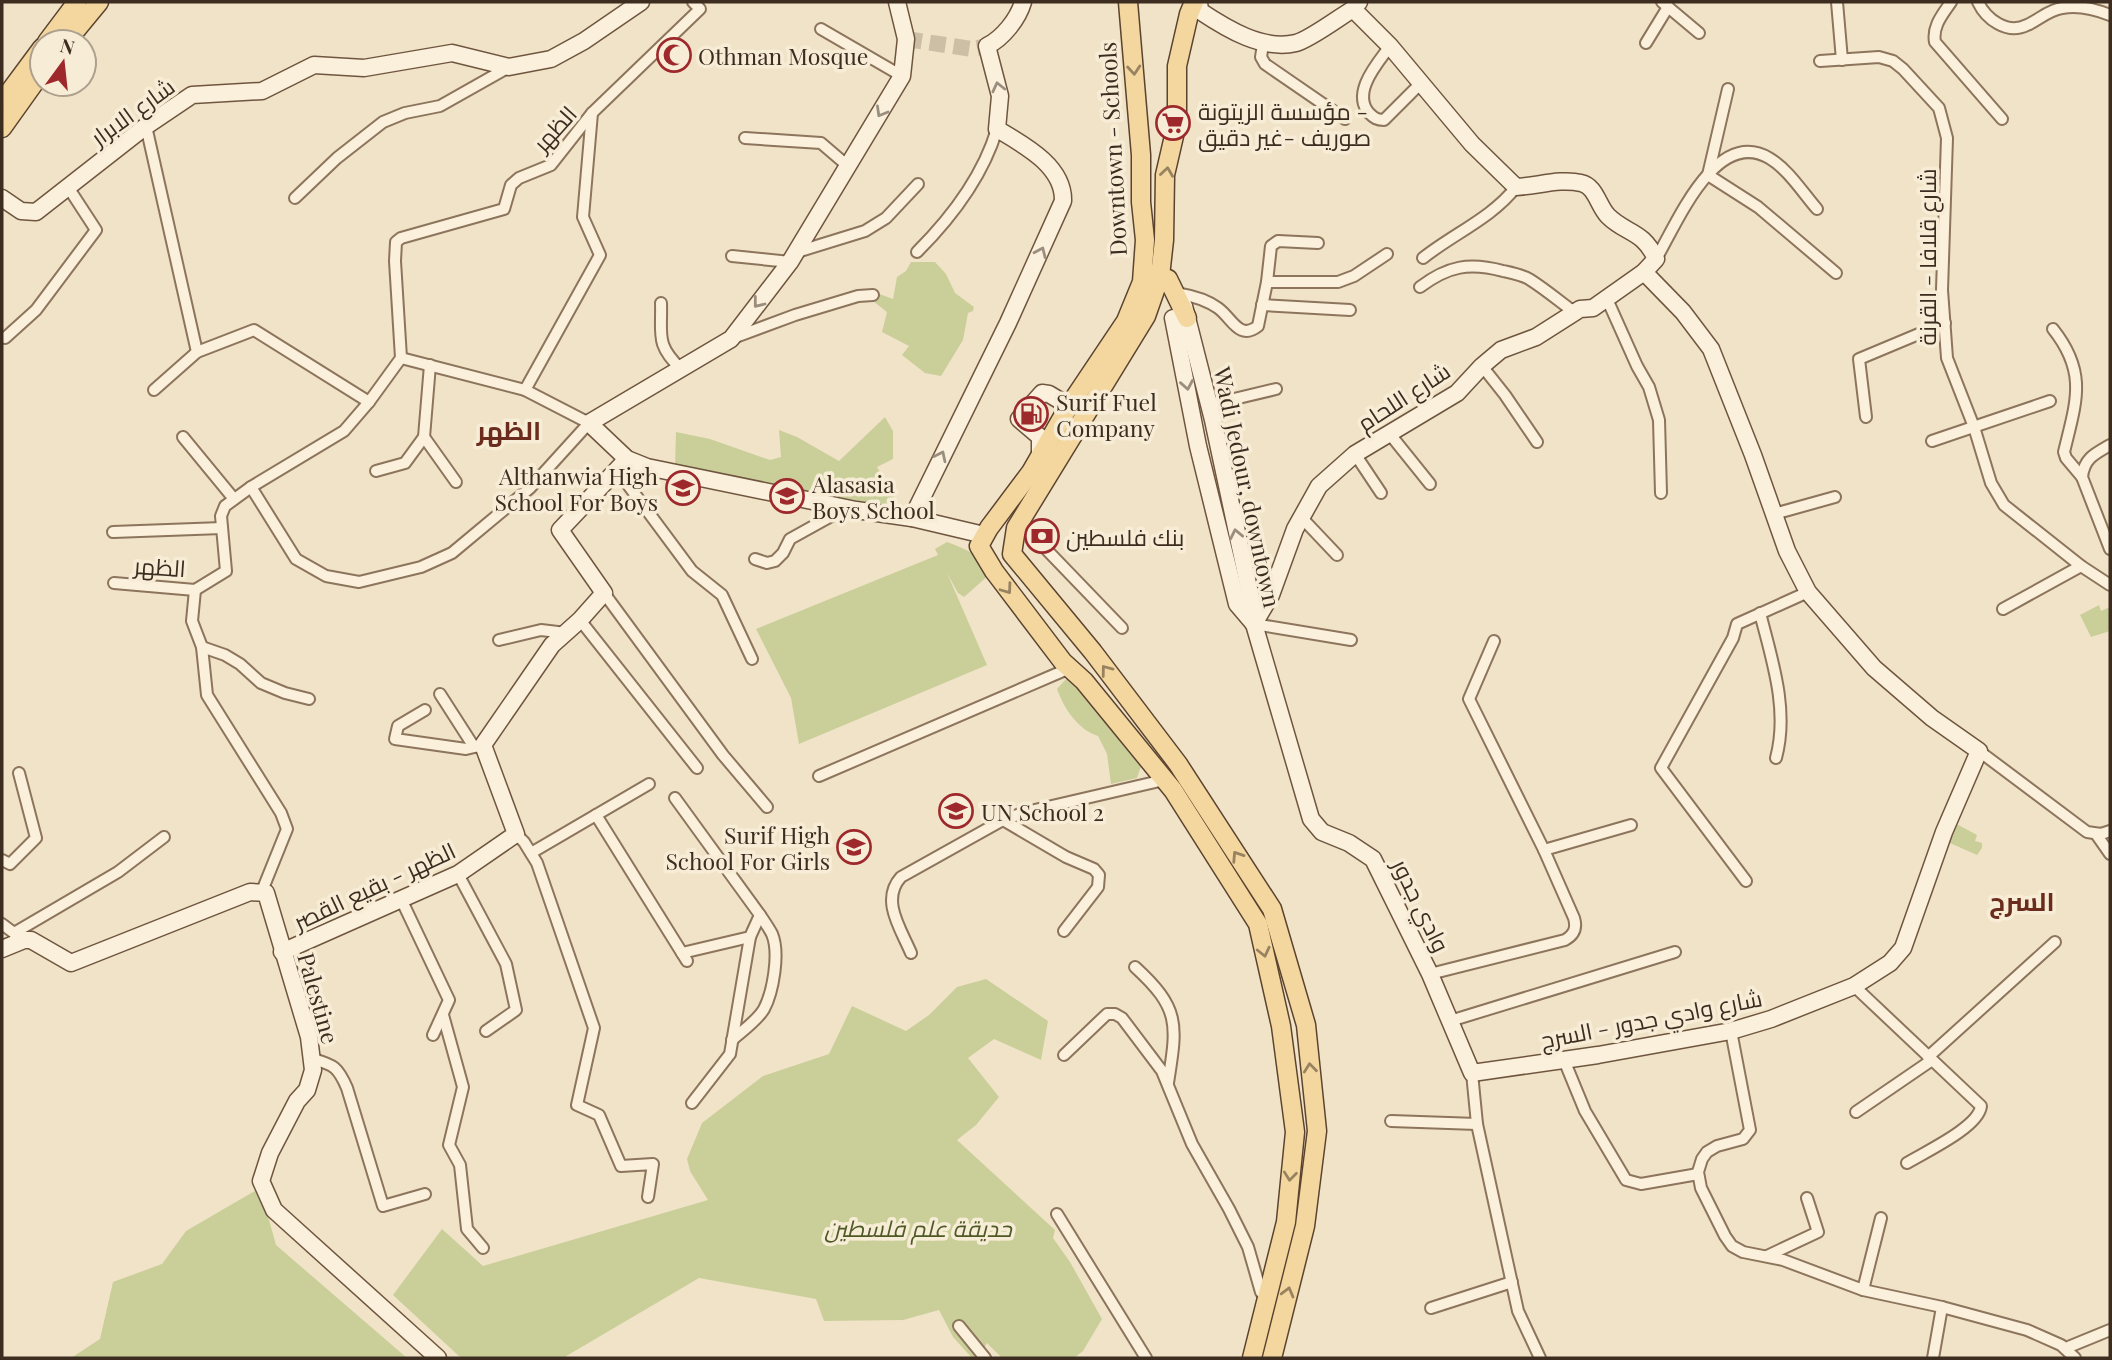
<svg xmlns="http://www.w3.org/2000/svg" width="2112" height="1360" viewBox="0 0 2112 1360" font-family="'Playfair Display',Cairo,serif">
	<style>
		.green { fill: #cacf9a }
		.lines { fill: none; stroke-linecap: round; stroke-linejoin: round }
		.secondary-tunnel { stroke: #ccbfa6; stroke-width: 16; stroke-dasharray: 16 8; stroke-linecap: butt }
		.street-casing { stroke: #8d745c; stroke-width: 14 }
		.secondary-casing { stroke: #6f553f; stroke-width: 19 }
		.primary-casing { stroke: #5b4330; stroke-width: 21 }
		.street { stroke: #faf0db; stroke-width: 10 }
		.secondary { stroke: #faf0db; stroke-width: 16 }
		.primary { stroke: #f3d79f; stroke-width: 18 }
		.oneway { stroke: #988260 }
		.oneway2 { stroke: #9c8e7e }
		.labels { text-anchor: middle; dominant-baseline: central; stroke-width: 7; stroke-linejoin: round; paint-order: stroke }
		.poi-label { font-size: 23px; fill: #3d2d20; stroke: #f7edd7; text-anchor: start }
		.street-label { font-size: 23px; fill: #3d2d20; stroke: #f7edd7 }
		.park-label { font-size: 23px; font-style: italic; fill: #4e5a26; stroke: #f7edd7 }
		.quarter-label { font-size: 26px; font-weight: bold; fill: #6b2c1e; stroke: #f7edd7 }
	</style>
	<rect width="100%" height="100%" fill="#f0e3c7"/>
	<g class="green">
		<polygon points="911,262 935,262 946,274 955,293 974,307 973,311 968,313 963,340 941,376 925,373 902,355 909,346 882,332 887,312 873,301 874,292 893,299 897,277 906,271"/>
		<polygon points="885,417 893,431 893,459 877,467 899,505 892,507 675,466 676,432 710,439 770,460 781,457 779,430 797,437 839,461"/>
		<path d="M947,542C970,551 977,553 989,575L964,597L958,593L947,573L987,665L799,744L791,698L756,629L938,555L935,549Z"/>
		<polygon points="2099,605 2101,611 2110,607 2110,631 2091,637 2080,615"/>
		<path d="M1067,678L1084,685L1142,763L1137,778L1111,784L1107,754L1098,736C1077,729 1064,708 1057,689Z"/>
		<polygon points="1953,822 1977,835 1975,841 1982,843 1982,848 1977,855 1943,840"/>
		<polygon points="986,979 1048,1021 1041,1060 994,1039 968,1058 999,1097 976,1125 957,1140 1055,1230 1053,1238 1070,1262 1102,1319 1083,1351 1074,1358 1002,1358 987,1343 983,1350 991,1358 972,1358 953,1337 939,1310 903,1320 824,1321 816,1299 699,1278 563,1358 461,1358 393,1295 442,1229 483,1266 708,1200 690,1171 687,1159 702,1123 763,1076 829,1054 852,1006 906,1031 929,1015 957,987"/>
		<polygon points="260,1188 276,1245 407,1358 71,1358 100,1339 113,1282 162,1264 186,1231"/>
	</g>
	<g class="lines">
		<polyline class="secondary-tunnel" points="906,39 972,49 987,46"/>
		<g class="street-casing">
			<g id="street">
				<polyline points="1662,2 1699,33"/>
				<polyline points="1837,2 1842,60"/>
				<path d="M1951,2C1943,14 1932,26 1935,42L2002,119"/>
				<path d="M1978,2C1986,19 2007,35 2027,25C2039,20 2048,10 2062,8C2078,5 2095,9 2110,15"/>
				<polyline points="821,29 902,76"/>
				<polyline points="1646,43 1668,7"/>
				<polyline points="1263,44 1261,57 1265,64 1345,119"/>
				<path d="M1390,46C1378,63 1351,92 1369,113C1374,118 1377,120 1384,120L1421,83"/>
				<polyline points="1820,61 1879,57 1893,61 1903,69 1939,108 1947,138 1942,290 1947,358 1974,427 1991,483 2004,505 2081,566 2110,585"/>
				<polyline points="1728,89 1708,175 1758,207 1836,273"/>
				<polyline points="146,126 197,352"/>
				<polyline points="745,138 821,143 849,167"/>
				<polyline points="295,198 337,158 383,122 405,113 440,106 509,67"/>
				<polyline points="797,252 865,231 886,218 918,184"/>
				<path d="M917,252C951,218 983,176 997,129"/>
				<polyline points="732,256 790,262"/>
				<path d="M1423,258C1453,234 1492,218 1516,187"/>
				<path d="M1656,259C1677,223 1716,127 1769,158C1788,169 1803,193 1817,209"/>
				<polyline points="1267,282 1338,282 1354,276 1387,254"/>
				<path d="M1420,287C1448,266 1469,262 1503,271C1512,273 1522,275 1529,279C1545,289 1559,301 1574,312"/>
				<path d="M1181,294C1193,296 1208,301 1218,308C1232,318 1239,341 1258,326L1267,282L1271,246L1278,241L1318,243"/>
				<polyline points="1607,299 1637,366 1649,387 1659,420 1661,493"/>
				<path d="M661,303C662,335 655,344 681,369"/>
				<polyline points="1262,305 1350,310"/>
				<path d="M2053,329C2088,373 2076,402 2064,452L2066,458L2082,477"/>
				<polyline points="5,338 36,310 96,230 68,187"/>
				<polyline points="733,338 795,315 858,296 873,295"/>
				<polyline points="401,358 525,390"/>
				<polyline points="1482,366 1505,395 1537,442"/>
				<polyline points="154,390 197,352 254,330 369,402"/>
				<polyline points="1209,405 1276,389"/>
				<polyline points="1866,417 1859,359 1945,323"/>
				<polyline points="1389,433 1430,484"/>
				<polyline points="183,437 234,499"/>
				<polyline points="424,437 456,482"/>
				<polyline points="1932,441 2050,401"/>
				<path d="M2110,445C2096,453 2084,458 2082,477L2110,549"/>
				<polyline points="1355,454 1381,493"/>
				<polyline points="617,470 692,571 722,595 752,659"/>
				<polyline points="376,471 405,463 424,437 430,365"/>
				<polyline points="251,487 296,559 326,576 359,582 421,567 452,553 530,488 589,423 525,390 600,255 583,217 592,113"/>
				<polyline points="1774,514 1835,497"/>
				<polyline points="1301,517 1337,555"/>
				<polyline points="1020,522 1122,628"/>
				<polyline points="113,532 222,528"/>
				<polyline points="755,559 767,563 775,561 783,553 790,539 846,508"/>
				<polyline points="114,583 195,590 226,571 221,516 225,506 251,487 344,431 369,402 401,358 395,261 396,242 401,238 504,209 511,185 519,178 551,165 592,113 700,9 693,2"/>
				<polyline points="195,590 192,621 202,647 207,695 281,813 287,829 262,891"/>
				<polyline points="604,593 723,755 767,807"/>
				<polyline points="2003,609 2081,566"/>
				<path d="M1760,613C1772,660 1789,710 1776,758"/>
				<polyline points="580,620 697,768"/>
				<polyline points="1254,624 1351,640"/>
				<polyline points="499,640 541,630 566,633"/>
				<polyline points="202,647 225,655 240,664 261,683 285,693 309,699"/>
				<polyline points="440,694 474,747"/>
				<polyline points="425,710 398,726 395,739 466,749 483,745"/>
				<polyline points="1979,751 2087,832 2101,834 2110,831"/>
				<polyline points="819,776 1070,668"/>
				<polyline points="675,798 760,915 750,937 682,953"/>
				<polyline points="596,815 687,961"/>
				<polyline points="1003,820 1066,857 1094,869 1099,875 1098,887 1064,931"/>
				<polyline points="516,834 524,842 537,863 594,1028 577,1105 599,1115 621,1166 653,1164 648,1197"/>
				<polyline points="2096,834 2110,854"/>
				<polyline points="1544,850 1631,825"/>
				<polyline points="531,853 649,784"/>
				<polyline points="2,860 10,864 36,838 19,773"/>
				<polyline points="458,874 506,964 516,1010 486,1031"/>
				<polyline points="1746,881 1661,768 1733,638 1737,624 1808,592"/>
				<polyline points="401,899 449,1000 433,1035"/>
				<polyline points="2,924 14,933"/>
				<polyline points="24,940 14,933 118,872 164,837"/>
				<path d="M911,953C901,929 880,900 901,877L1003,820L1026,812L1164,780"/>
				<path d="M1135,967C1181,1009 1177,1025 1168,1083"/>
				<path d="M1430,974L1565,940C1574,935 1577,928 1574,918L1544,850L1469,699L1494,641"/>
				<path d="M1854,986L1981,1106C1979,1127 1925,1152 1907,1163"/>
				<polyline points="443,1015 463,1087 449,1145 460,1165 467,1229 483,1248"/>
				<polyline points="1450,1021 1675,952"/>
				<polyline points="1731,1031 1750,1130 1743,1139 1717,1146 1707,1152 1702,1159 1698,1172 1701,1188 1725,1236 1732,1246 1743,1252 1783,1260 1863,1290 1942,1307 2027,1330 2061,1345 2075,1358"/>
				<path d="M732,1040C742,1031 757,1021 764,1009C773,992 780,953 772,934C769,928 764,921 760,915"/>
				<polyline points="1064,1055 1107,1014 1115,1014 1122,1018 1162,1071 1192,1144 1229,1209 1248,1247 1261,1292 1267,1300"/>
				<polyline points="1928,1057 2055,942"/>
				<path d="M313,1059C334,1065 338,1067 347,1088L383,1206L425,1194"/>
				<polyline points="1564,1060 1585,1111 1626,1180 1641,1184 1698,1174"/>
				<polyline points="1472,1073 1477,1124 1518,1311 1540,1358"/>
				<polyline points="692,1103 730,1054 750,937"/>
				<polyline points="1856,1112 1932,1060"/>
				<polyline points="1391,1121 1477,1124"/>
				<polyline points="1057,1214 1146,1358"/>
				<polyline points="1767,1256 1818,1232 1807,1198"/>
				<polyline points="1863,1290 1881,1218"/>
				<polyline points="1431,1308 1512,1282"/>
				<polyline points="959,1326 985,1358"/>
				<polyline points="2066,1348 2110,1330"/>
				<polyline points="1933,1358 1942,1307"/>
			</g>
		</g>
		<g class="secondary-casing">
			<g id="secondary">
				<polyline points="897,2 906,39 902,76 790,262 731,339 589,423 627,459 647,467 856,510 912,518 984,535"/>
				<path d="M1199,2L1200,11C1227,29 1263,51 1296,43C1309,40 1340,17 1353,9L1359,2"/>
				<polyline points="2,198 21,211 36,212 146,126 192,95 262,91 314,65 364,68 452,53 509,67 551,59 584,41 641,2"/>
				<polyline points="1184,306 1213,420 1254,612 1254,624 1311,819 1322,832 1349,843 1373,859 1430,974 1472,1073 1598,1055 1731,1031 1771,1019 1854,986 1890,963 1903,948 1944,832 1979,751 1932,718 1874,668 1808,592 1787,551 1753,455 1711,349 1683,312 1644,272"/>
				<polyline points="1173,318 1198,446 1237,604 1254,624"/>
				<polyline points="1040,457 1040,437 1019,419 1042,393 1049,394 1069,406"/>
				<path d="M912,518L1008,323L1063,201C1064,166 1024,145 997,129L1000,96L987,46C1003,38 1018,19 1023,2"/>
				<path d="M1254,624L1271,595L1295,529L1319,486L1355,454L1457,393L1482,366L1501,350L1536,337L1580,309L1593,308L1644,272L1656,259C1643,230 1626,234 1608,216C1598,206 1596,186 1581,183C1561,178 1537,186 1516,187L1472,144L1390,46L1353,9"/>
				<polyline points="2,949 24,940 31,940 71,963 250,892 266,893 309,1037 313,1070 307,1090 297,1101 270,1153 261,1181 274,1210 438,1358"/>
				<polyline points="282,952 458,874 516,834 483,745 552,645 580,620 604,593 560,530 627,459"/>
			</g>
		</g>
		<g class="primary-casing">
			<g id="primary">
				<polyline points="1128,2 1141,155 1141,202 1145,240 1142,282 1126,321 1069,406 1031,472 989,528 979,546 994,571 1063,662 1084,681 1173,790 1258,924 1281,1026 1295,1132 1286,1222 1252,1358"/>
				<polyline points="1194,2 1189,14 1177,66 1177,123 1165,175 1164,240 1160,276 1146,316 1016,528 1012,554 1093,652 1178,764 1272,909 1306,1025 1317,1131 1305,1226 1272,1358"/>
				<polyline points="47,42 77,2"/>
				<polyline points="66,42 99,2"/>
				<polyline points="2,102 42,48"/>
				<polyline points="2,128 42,72"/>
				<polyline points="1149,273 1168,279 1187,318"/>
			</g>
		</g>
		<use href="#street" class="street"/>
		<use href="#secondary" class="secondary"/>
		<use href="#primary" class="primary"/>
	</g>
	<defs><path id="oneway-chevron" d="M-2-3.5L2.5 0L-2 3.5" fill="none" stroke-width="1.6" stroke-linecap="round" stroke-linejoin="round" transform="scale(1.75)"/></defs>
	<g class="oneway">
		<use href="#oneway-chevron" transform="translate(1134 70) rotate(85)"/>
		<use href="#oneway-chevron" transform="translate(1167 172) rotate(-82)"/>
		<use href="#oneway-chevron" transform="translate(1007 589) rotate(54)"/>
		<use href="#oneway-chevron" transform="translate(1106 670) rotate(-127)"/>
		<use href="#oneway-chevron" transform="translate(1237 856) rotate(-123)"/>
		<use href="#oneway-chevron" transform="translate(1264 952) rotate(77)"/>
		<use href="#oneway-chevron" transform="translate(1310 1068) rotate(-96)"/>
		<use href="#oneway-chevron" transform="translate(1290 1176) rotate(96)"/>
		<use href="#oneway-chevron" transform="translate(1288 1292) rotate(-75)"/>
	</g>
	<g class="oneway2">
		<use href="#oneway-chevron" transform="translate(998 87) rotate(-103)"/>
		<use href="#oneway-chevron" transform="translate(881 112) rotate(120)"/>
		<use href="#oneway-chevron" transform="translate(1041 252) rotate(-66)"/>
		<use href="#oneway-chevron" transform="translate(758 303) rotate(128)"/>
		<use href="#oneway-chevron" transform="translate(1187 385) rotate(80)"/>
		<use href="#oneway-chevron" transform="translate(941 456) rotate(-64)"/>
		<use href="#oneway-chevron" transform="translate(1236 534) rotate(-102)"/>
	</g>
	<defs>
		<g id="mosque-ring" transform="scale(1.75)"><circle r="9.5" fill="#f7edd7" stroke="#9e292d" stroke-width="1.5"/><path d="M3.5-4.9A6 6 0 1 0 3.5 4.9A5 5 0 1 1 3.5-4.9Z" fill="#9e292d"/></g>
		<g id="supermarket-ring" transform="scale(1.75)"><circle r="9.5" fill="#f7edd7" stroke="#9e292d" stroke-width="1.5"/><path d="M-6-5.5h2.5l.6 2H6L4.5 2H-2.5L-4.4-4H-6ZM-1.5 3.2a1.3 1.3 0 1 0 .1 0ZM3 3.2a1.3 1.3 0 1 0 .1 0Z" fill="#9e292d"/></g>
		<g id="fuel-ring" transform="scale(1.75)"><circle r="9.5" fill="#f7edd7" stroke="#9e292d" stroke-width="1.5"/><path d="M-5.5-6h7V0h2V4h1.3V-2.5L3-4.5l.8-.8L6-3V5H2.5V1h-1V6h-7ZM-4.2-4.7v3.2H.2V-4.7Z" fill="#9e292d"/></g>
		<g id="school-ring" transform="scale(1.75)"><circle r="9.5" fill="#f7edd7" stroke="#9e292d" stroke-width="1.5"/><path d="M0-5L7-2L0 1L-7-2ZM-4 1L0 2.5L4 1V4Q0 6-4 4Z" fill="#9e292d"/></g>
		<g id="bank-ring" transform="scale(1.75)"><circle r="9.5" fill="#f7edd7" stroke="#9e292d" stroke-width="1.5"/><path d="M-6-4H6V4H-6ZM0-2.3a2.3 2.3 0 1 0 0 4.6a2.3 2.3 0 1 0 0-4.6Z" fill="#9e292d"/></g>
	</defs>
	<g fill-rule="evenodd">
		<use href="#mosque-ring" x="674" y="55"/>
		<use href="#supermarket-ring" x="1173" y="123"/>
		<use href="#fuel-ring" x="1031" y="414"/>
		<use href="#school-ring" x="683" y="488"/>
		<use href="#school-ring" x="787" y="496"/>
		<use href="#bank-ring" x="1042" y="536"/>
		<use href="#school-ring" x="956" y="811"/>
		<use href="#school-ring" x="854" y="847"/>
	</g>
	<g class="labels">
		<g class="poi-label">
			<text x="698" y="55">Othman Mosque</text>
			<text x="1198" y="110">مؤسسة الزيتونة -<tspan x="1198" dy="26">صوريف -غير دقيق</tspan></text>
			<text x="1056" y="401">Surif Fuel<tspan x="1056" dy="26">Company</tspan></text>
			<text x="658" y="475" text-anchor="end">Althanwia High<tspan x="658" dy="26">School For Boys</tspan></text>
			<text x="812" y="483">Alasasia<tspan x="812" dy="26">Boys School</tspan></text>
			<text x="1066" y="536">بنك فلسطين</text>
			<text x="981" y="811">UN School 2</text>
			<text x="830" y="834" text-anchor="end">Surif High<tspan x="830" dy="26">School For Girls</tspan></text>
		</g>
		<g class="street-label">
			<text transform="translate(132 111) rotate(-36)">شارع الابرار</text>
			<text transform="translate(554 128) rotate(-48)">الظهر</text>
			<text transform="translate(1112 149) rotate(-93)">Downtown - Schools</text>
			<text transform="translate(1926 257) rotate(-90)">شارع قلافا - القرنة</text>
			<text transform="translate(1403 396) rotate(-33)">شارع اللحام</text>
			<text transform="translate(1248 487) rotate(78)">Wadi Jedour, downtown</text>
			<text transform="translate(160 566) rotate(4)">الظهر</text>
			<text transform="translate(374 885) rotate(-25)">الظهر - بقيع القصر</text>
			<text transform="translate(1422 905) rotate(64)">وادي جدور</text>
			<text transform="translate(319 998) rotate(74)">Palestine</text>
			<text transform="translate(1651 1018) rotate(-11)">شارع وادي جدور - السرج</text>
		</g>
		<g class="park-label">
			<text x="918" y="1227">حديقة علم فلسطين</text>
		</g>
		<g class="quarter-label">
			<text x="509" y="429">الظهر</text>
			<text x="2022" y="900">السرج</text>
		</g>
	</g>
	<rect width="2112" height="1360" fill="none" stroke="#3d2d20" stroke-width="7"/>
	<g transform="translate(63 63) rotate(15)"><circle r="33" fill="#f7edd7" stroke="#ada08e" stroke-width="2"/>
	<path d="M0-5L12 26L0 18L-12 26Z" fill="#9e292d"/>
	<text y="-10" font-size="19" font-weight="bold" text-anchor="middle" fill="#3d2d20">N</text>
	</g>
</svg>
